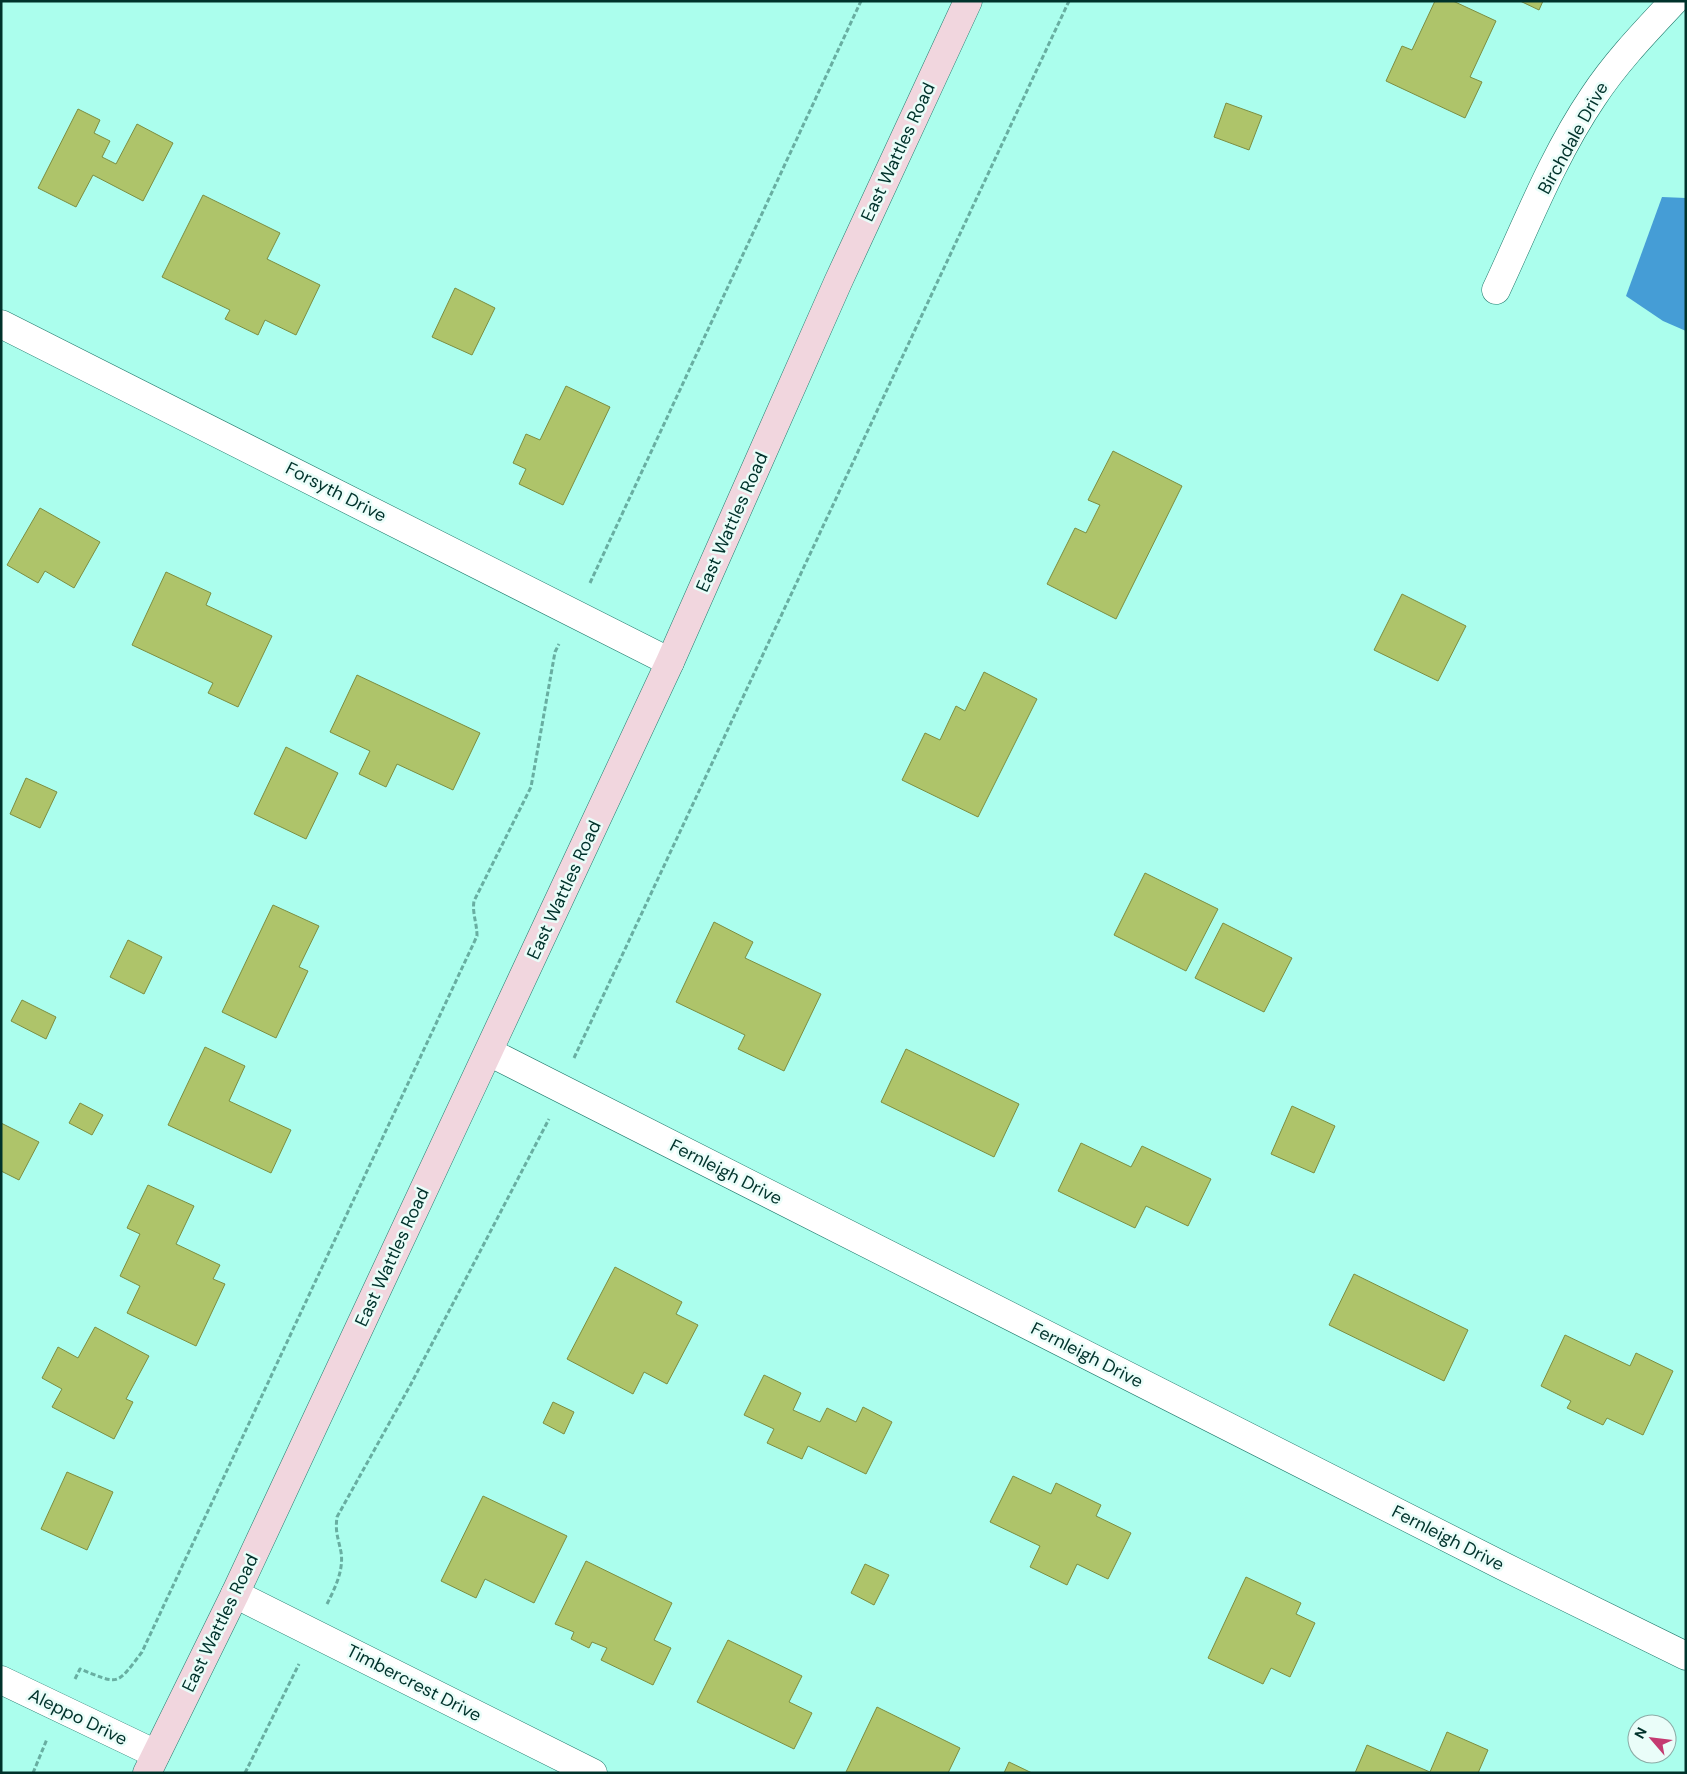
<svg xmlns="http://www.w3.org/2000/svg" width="1687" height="1774" viewBox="0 0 1687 1774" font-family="'DM Sans',sans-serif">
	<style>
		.water { fill: #459dd6 }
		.building { fill: #aec46a; stroke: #7c8e41 }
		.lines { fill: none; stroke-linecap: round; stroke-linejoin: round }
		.minor-casing { stroke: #227a6d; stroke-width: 29 }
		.secondary-casing { stroke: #227a6d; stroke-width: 29 }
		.path { stroke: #68aea1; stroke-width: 3; stroke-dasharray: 5 2.5; stroke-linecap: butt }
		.minor { stroke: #fff; stroke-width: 28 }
		.secondary { stroke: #f1d6de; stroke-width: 28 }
		.labels { text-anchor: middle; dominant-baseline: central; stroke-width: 5; stroke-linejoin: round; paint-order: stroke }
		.street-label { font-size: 18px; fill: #00322b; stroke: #eafdf9 }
	</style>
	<rect width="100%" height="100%" fill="#abfeed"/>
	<polygon class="water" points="1662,197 1686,198 1686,331 1663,321 1626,296"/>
	<g class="building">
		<polygon points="1435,1 1453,1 1496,21 1470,77 1482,82 1465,118 1386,81 1402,46 1412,50"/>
		<polygon points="1520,1 1543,1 1539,10"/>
		<polygon points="1226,103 1262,116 1249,150 1214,137"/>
		<polygon points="78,109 100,120 94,133 110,141 102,157 116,164 137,124 173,143 143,201 93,175 76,207 38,188"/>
		<polygon points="203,195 280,233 267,259 320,285 296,335 265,320 258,335 225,319 230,310 162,277"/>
		<polygon points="455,288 495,308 472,355 432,337"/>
		<polygon points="566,386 610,407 563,505 519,484 526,469 513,463 526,434 540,440"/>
		<polygon points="1113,451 1182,486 1116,619 1047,584 1075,528 1086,533 1100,505 1088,500"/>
		<polygon points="40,508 100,542 74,588 45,571 38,583 7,565"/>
		<polygon points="166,572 211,593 206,605 272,636 238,707 208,693 213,683 132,645"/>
		<polygon points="1402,594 1466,626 1438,681 1374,650"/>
		<polygon points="984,672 1037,699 978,817 902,780 925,733 940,740 956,706 965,711"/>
		<polygon points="357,675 480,733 453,790 397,764 386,787 359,774 370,751 330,732"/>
		<polygon points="286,747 338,773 306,839 254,814"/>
		<polygon points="26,778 57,792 40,828 10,814"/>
		<polygon points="1145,873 1218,909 1186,971 1114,935"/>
		<polygon points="273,905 319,926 299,967 308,971 276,1038 222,1012"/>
		<polygon points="714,922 753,942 745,958 821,994 784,1071 738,1049 745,1035 676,1002"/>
		<polygon points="1223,923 1292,958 1264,1012 1195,978"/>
		<polygon points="128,940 162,957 144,994 110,977"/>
		<polygon points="22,1000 56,1017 46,1039 11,1021"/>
		<polygon points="205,1047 245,1066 229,1101 291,1130 271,1173 168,1125"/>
		<polygon points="906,1049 1019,1104 994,1157 881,1102"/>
		<polygon points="80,1103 103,1115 92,1135 69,1123"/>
		<polygon points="1292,1106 1335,1126 1314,1173 1271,1154"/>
		<polygon points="1,1123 39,1142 19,1180 1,1171"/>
		<polygon points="1081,1143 1131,1167 1142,1146 1211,1179 1188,1226 1146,1206 1135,1228 1058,1191"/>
		<polygon points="148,1185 194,1206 176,1244 220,1265 213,1279 225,1284 196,1346 127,1313 140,1286 120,1276 140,1234 127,1228"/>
		<polygon points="615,1267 682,1302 676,1314 698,1325 667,1384 644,1372 633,1394 567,1359"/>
		<polygon points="1354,1274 1468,1330 1444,1381 1329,1325"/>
		<polygon points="95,1327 149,1356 126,1399 133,1402 114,1439 52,1407 62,1389 42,1378 58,1347 78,1358"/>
		<polygon points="1565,1335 1630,1366 1636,1353 1673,1371 1643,1435 1607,1418 1603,1425 1567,1408 1571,1401 1541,1386"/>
		<polygon points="764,1375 801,1393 793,1410 820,1422 827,1408 856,1422 863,1407 892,1422 866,1474 808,1446 802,1459 767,1443 774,1429 744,1415"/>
		<polygon points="553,1402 574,1412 564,1434 543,1423"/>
		<polygon points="67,1472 113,1492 87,1550 41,1529"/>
		<polygon points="1013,1476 1051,1494 1056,1483 1101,1505 1096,1516 1131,1533 1108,1579 1077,1564 1067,1585 1030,1567 1040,1546 990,1522"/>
		<polygon points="483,1496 567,1536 534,1603 485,1579 476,1598 441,1581"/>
		<polygon points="586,1561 672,1603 654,1640 671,1648 653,1685 601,1660 607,1648 592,1642 589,1648 571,1639 574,1632 555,1624"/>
		<polygon points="865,1564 889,1575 874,1605 851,1593"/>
		<polygon points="1246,1577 1301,1603 1296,1614 1315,1623 1290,1677 1271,1668 1263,1684 1208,1658"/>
		<polygon points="728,1640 802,1676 789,1702 812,1713 794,1749 697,1702"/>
		<polygon points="877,1707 960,1748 948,1773 846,1772"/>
		<polygon points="1447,1732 1488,1750 1478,1773 1355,1773 1367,1745 1430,1772"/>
		<polygon points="1009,1762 1032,1773 1004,1773"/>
	</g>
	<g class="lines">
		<g class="minor-casing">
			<g id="minor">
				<path d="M1496,290C1526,226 1553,156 1593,97C1616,62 1645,32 1674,1"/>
				<polyline points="1,324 670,662"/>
				<polyline points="489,1052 1503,1566 1686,1656"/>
				<polyline points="235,1594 593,1773"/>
				<polyline points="1,1680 156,1754"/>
			</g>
		</g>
		<g class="secondary-casing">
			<polyline id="secondary" points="147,1773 235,1594 670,662 838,282 968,1"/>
		</g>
		<g class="path">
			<polyline points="590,583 861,1"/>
			<polyline points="574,1058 1069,1"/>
			<path d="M327,1604C335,1588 344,1570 341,1552C338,1537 335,1532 337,1517L411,1384L549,1119"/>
			<path d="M75,1679L80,1669C120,1685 116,1686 142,1652L477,936C477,923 472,913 474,901L531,787L555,652L559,644"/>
			<polyline points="33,1773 47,1739"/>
			<polyline points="245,1773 299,1664"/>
		</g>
		<use href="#minor" class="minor"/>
		<use href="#secondary" class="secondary"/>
	</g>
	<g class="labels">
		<g class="street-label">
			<text transform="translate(1573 138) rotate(-61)">Birchdale Drive</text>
			<text transform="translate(898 152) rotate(-65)">East Wattles Road</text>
			<text transform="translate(336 492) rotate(27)">Forsyth Drive</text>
			<text transform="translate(732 522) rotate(-66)">East Wattles Road</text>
			<text transform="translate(564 890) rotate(-65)">East Wattles Road</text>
			<text transform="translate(726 1172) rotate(27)">Fernleigh Drive</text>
			<text transform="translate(392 1257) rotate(-65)">East Wattles Road</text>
			<text transform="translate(1087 1355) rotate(27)">Fernleigh Drive</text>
			<text transform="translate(1448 1538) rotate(27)">Fernleigh Drive</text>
			<text transform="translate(220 1623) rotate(-64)">East Wattles Road</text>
			<text transform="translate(414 1683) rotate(27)">Timbercrest Drive</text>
			<text transform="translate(78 1717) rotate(26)">Aleppo Drive</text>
		</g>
	</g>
	<rect width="1687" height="1774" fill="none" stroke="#00322b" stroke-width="5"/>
	<g transform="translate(1652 1739) rotate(298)"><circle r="24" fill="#eafdf9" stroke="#8caca7"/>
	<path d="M0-4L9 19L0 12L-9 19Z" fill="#c43a71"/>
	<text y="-8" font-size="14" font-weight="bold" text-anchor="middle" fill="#00322b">N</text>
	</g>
</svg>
